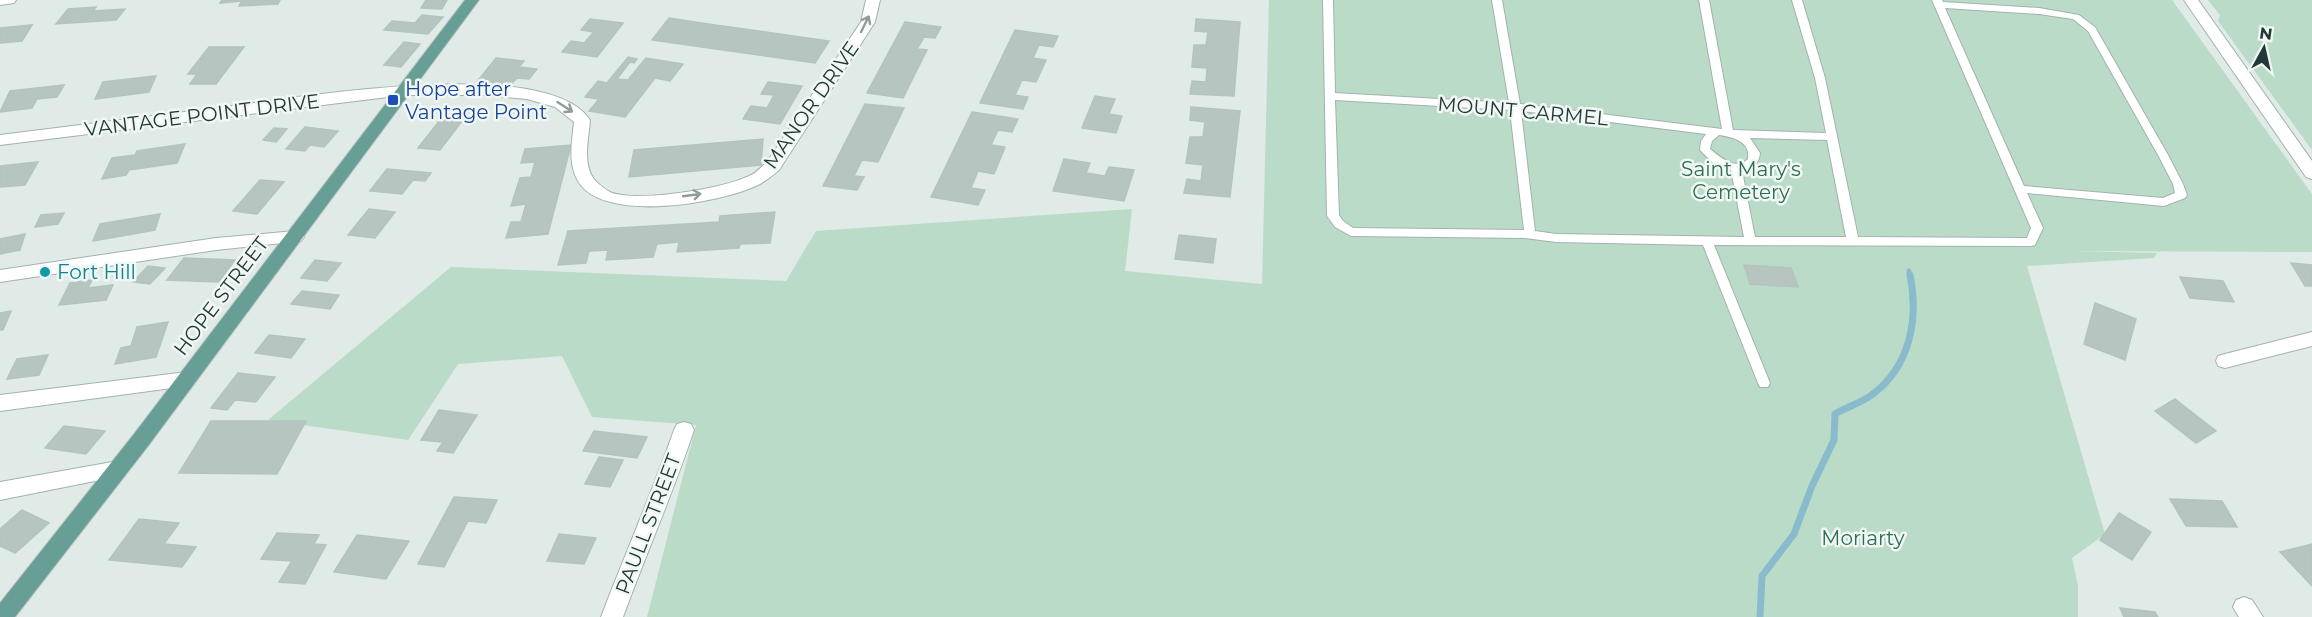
<svg xmlns="http://www.w3.org/2000/svg" width="2312" height="617" viewBox="0 0 2312 617" font-family="Montserrat,sans-serif">
	<style>
		.green { fill: #badbc7 }
		.lines { fill: none; stroke-linecap: round; stroke-linejoin: round }
		.stream-far1 { stroke: #8abbcd; stroke-width: 5 }
		.stream { stroke: #8abbcd; stroke-width: 7 }
		.building { fill: #b6c5c0; stroke: #b3c4bf; stroke-width: 1.5 }
		.service-casing { stroke: #a3b2ae; stroke-width: 2 }
		.minor-casing { stroke: #a3b2ae; stroke-width: 2 }
		.primary-casing { stroke: #bdc4c3; stroke-width: 2 }
		.service { fill: #fff; fill-rule: evenodd }
		.minor { fill: #fff; fill-rule: evenodd }
		.primary { fill: #679e96; fill-rule: evenodd }
		.oneway { stroke: #909c9a }
		.transit-dot { fill: #1a4fb4; stroke: #f1f7f5; stroke-width: 2 }
		.culture-dot { fill: #0f9aa8; stroke: #f1f7f5; stroke-width: 2 }
		.labels { text-anchor: middle; dominant-baseline: central; stroke-width: 5; stroke-linejoin: round; paint-order: stroke }
		.transit-label { font-size: 20px; fill: #164399; stroke: #f1f7f5; text-anchor: start }
		.street-label { font-size: 20px; fill: #223a36; stroke: #f1f7f5 }
		.park-label { font-size: 20px; fill: #2e6f4f; stroke: #f1f7f5 }
		.culture-label { font-size: 20px; fill: #0d838f; stroke: #f1f7f5; text-anchor: start }
	</style>
	<rect width="100%" height="100%" fill="#e0eae7"/>
	<g class="green">
		<polygon points="1269,0 2172,0 2312,194 2312,252 2072,251 2157,253 2154,258 2027,266 2105,534 2072,558 2078,586 2078,617 647,617 696,425 592,417 562,356 458,364 408,440 268,420 451,267 786,281 816,231 1132,209 1125,271 1262,284"/>
		<polygon points="2208,0 2312,0 2312,150 2218,21 2220,15"/>
	</g>
	<g class="lines">
		<polyline class="stream-far1" points="1909,271 1910,277"/>
		<path class="stream" d="M1760,617L1762,576L1794,534L1812,486L1834,440L1835,414C1847,407 1861,403 1873,394C1910,366 1919,319 1910,275"/>
	</g>
	<g class="building">
		<polygon points="222,0 280,0 278,4 239,6 242,1 220,3"/>
		<polygon points="426,0 447,0 442,9 421,8"/>
		<polygon points="96,7 93,11 125,9 116,20 56,24 68,9"/>
		<polygon points="422,15 443,17 428,34 384,30 392,21 415,23"/>
		<polygon points="669,18 701,23 829,41 815,63 652,40"/>
		<polygon points="590,19 623,23 597,57 562,52 571,41 584,43 594,32 581,30"/>
		<polygon points="1196,19 1240,22 1234,96 1190,94 1192,81 1206,82 1207,68 1192,67 1194,45 1206,45 1208,32 1195,31"/>
		<polygon points="905,22 941,27 935,38 924,37 917,49 927,50 903,98 867,93"/>
		<polygon points="32,25 22,41 0,43 0,28"/>
		<polygon points="1015,30 1058,36 1053,47 1039,45 1033,58 1046,60 1036,82 1022,80 1015,95 1028,97 1023,109 980,103"/>
		<polygon points="404,42 420,44 401,67 384,65"/>
		<polygon points="209,47 244,47 216,84 190,84 197,74 188,74"/>
		<polygon points="628,57 637,59 634,63 630,62 617,79 628,80 646,58 683,64 670,81 655,78 625,117 589,111 599,99 585,97 598,81 607,83"/>
		<polygon points="496,58 524,61 519,67 537,69 529,79 517,78 510,85 477,82"/>
		<polygon points="156,76 149,92 95,99 103,82"/>
		<polygon points="768,82 802,86 780,124 743,119 751,106 767,108 774,95 761,94"/>
		<polygon points="64,85 57,97 37,99 32,108 0,112 10,91"/>
		<polygon points="1095,96 1115,99 1109,114 1122,116 1116,133 1082,128"/>
		<polygon points="865,104 904,108 878,162 862,160 854,176 864,177 857,190 823,186"/>
		<polygon points="1191,107 1240,111 1230,197 1184,193 1187,179 1201,181 1203,165 1186,163 1190,137 1203,137 1205,122 1190,120"/>
		<polygon points="972,112 1018,119 1012,132 998,130 991,145 1005,147 994,174 978,171 971,188 985,190 978,205 931,197"/>
		<polygon points="444,115 465,117 440,150 418,148"/>
		<polygon points="305,127 338,131 324,147 310,145 305,151 286,149"/>
		<polygon points="274,128 287,129 276,142 263,140"/>
		<polygon points="763,139 761,165 629,177 634,150"/>
		<polygon points="185,144 177,163 129,170 126,175 102,179 112,158 135,155 137,151"/>
		<polygon points="571,145 548,234 506,238 511,222 521,222 526,204 511,206 520,178 531,177 535,162 521,163 525,149"/>
		<polygon points="1064,159 1090,163 1086,173 1105,176 1109,167 1134,170 1124,201 1053,191"/>
		<polygon points="38,162 25,185 0,187 0,166"/>
		<polygon points="387,169 431,173 425,181 413,180 402,194 370,191"/>
		<polygon points="260,180 284,182 257,214 233,211"/>
		<polygon points="369,209 395,212 375,238 348,235"/>
		<polygon points="775,212 770,243 740,244 739,248 677,252 679,242 657,244 653,257 606,260 608,250 589,251 586,263 558,265 568,231 719,222 720,216"/>
		<polygon points="64,213 58,224 35,227 41,215"/>
		<polygon points="160,214 155,230 93,241 100,224"/>
		<polygon points="25,234 20,250 0,254 0,239"/>
		<polygon points="1179,235 1216,239 1213,263 1175,259"/>
		<polygon points="184,258 235,260 219,282 167,280"/>
		<polygon points="315,260 341,263 327,281 301,278"/>
		<polygon points="2291,263 2312,265 2312,286 2305,286"/>
		<polygon points="1744,265 1791,268 1798,287 1750,284"/>
		<polygon points="148,266 165,268 150,284 133,282"/>
		<polygon points="2180,277 2223,281 2234,302 2190,298"/>
		<polygon points="92,280 88,288 113,285 106,300 59,305 70,283"/>
		<polygon points="302,291 339,295 330,309 291,304"/>
		<polygon points="2095,303 2136,319 2125,360 2084,344"/>
		<polygon points="11,311 3,330 0,330 0,313"/>
		<polygon points="168,322 156,357 115,364 121,348 131,346 137,327"/>
		<polygon points="269,335 305,339 291,358 255,353"/>
		<polygon points="48,355 39,375 7,379 17,359"/>
		<polygon points="238,373 275,377 256,402 235,400 227,410 211,408"/>
		<polygon points="2175,399 2216,431 2196,443 2155,411"/>
		<polygon points="439,410 477,415 453,453 437,451 443,442 421,440"/>
		<polygon points="211,421 306,421 277,474 179,473"/>
		<polygon points="64,426 105,431 86,454 45,448"/>
		<polygon points="594,431 647,437 637,458 583,451"/>
		<polygon points="599,457 623,460 610,487 585,484"/>
		<polygon points="454,497 497,500 486,523 468,521 444,567 418,564"/>
		<polygon points="2170,499 2222,501 2237,527 2186,526"/>
		<polygon points="22,510 49,523 15,553 0,546 0,529"/>
		<polygon points="2119,513 2151,532 2132,560 2100,540"/>
		<polygon points="139,519 179,523 164,544 196,547 182,567 109,560"/>
		<polygon points="277,533 319,535 314,544 326,545 305,584 279,582 292,561 261,559"/>
		<polygon points="559,534 596,538 584,564 547,561"/>
		<polygon points="357,535 409,541 386,579 334,572"/>
		<polygon points="2312,544 2312,586 2280,552"/>
		<polygon points="2120,608 2155,612 2158,617 2124,617"/>
	</g>
	<g class="lines">
		<g class="service-casing">
			<path id="service" d="M1323,0H1333L1335,93L1509,103L1492,0H1502L1520,104L1722,129L1699,0H1709L1733,130L1826,133L1815,78L1792,0H1802L1825,78L1858,237L2027,238L2031,228L1932,0H1942L1943,2L2039,8L2079,15L2095,27L2168,155L2183,184L2187,195L2185,198L2164,206L2027,193L2043,228L2035,245L2031,246L1714,245L1770,383L1768,387H1760L1758,383L1703,245L1556,242L1525,238L1351,236L1335,227L1327,216ZM1945,8L2039,14L2073,19L2088,31L2158,155L2173,184L2175,193L2163,198L2024,186ZM1335,100L1510,110L1524,230L1353,228L1343,221L1339,215ZM1521,111L1706,134L1701,141L1700,150L1713,163L1731,170L1744,237L1556,234L1535,231ZM1719,135C1732,137 1751,141 1748,159C1736,171 1721,158 1710,149L1712,141ZM1750,138L1827,140L1846,237H1755L1742,171C1753,168 1759,164 1760,153Z"/>
		</g>
		<g class="minor-casing">
			<g id="minor">
				<polygon points="0,0 16,0 14,3 0,5"/>
				<path d="M866,0H880L875,22L779,170C773,175 767,180 760,184C723,203 608,223 580,184C567,166 572,142 574,122L555,107L527,99L484,95H404L0,145V135C72,126 145,117 217,108C290,99 546,53 590,120C589,137 582,164 594,179C598,184 606,190 612,193C641,202 722,189 749,176C756,173 761,167 767,162L861,22Z"/>
				<polygon points="2184,0 2198,0 2312,161 2312,179 2306,177"/>
				<polygon points="295,231 301,233 304,237 301,241 216,250 0,282 0,270 216,238"/>
				<polygon points="2312,332 2312,346 2225,368 2218,366 2216,361 2218,356 2225,354"/>
				<polygon points="187,372 194,374 196,379 194,384 187,386 0,411 0,395"/>
				<path d="M684,422L691,424L694,430C673,493 646,554 623,617H601C625,554 652,493 674,430L677,424Z"/>
				<polygon points="118,461 125,463 128,469 125,475 0,500 0,482"/>
				<polygon points="2244,597 2252,600 2263,617 2239,617 2233,607 2236,600"/>
			</g>
		</g>
		<g class="primary-casing">
			<polygon id="primary" points="465,0 479,0 148,446 15,617 0,617 0,603 134,434"/>
		</g>
		<use href="#service" class="service"/>
		<use href="#minor" class="minor"/>
		<use href="#primary" class="primary"/>
	</g>
	<defs><path id="oneway-shaft" d="M-6 0H5M1.5-3L5.5 0L1.5 3" fill="none" stroke-width="1.6" stroke-linecap="round" stroke-linejoin="round" transform="scale(1.5)"/></defs>
	<g class="oneway">
		<use href="#oneway-shaft" transform="translate(865 24) rotate(-64)"/>
		<use href="#oneway-shaft" transform="translate(565 107) rotate(33)"/>
		<use href="#oneway-shaft" transform="translate(692 195) rotate(-8)"/>
	</g>
	<rect class="transit-dot" x="387" y="94" width="12" height="12" rx="3"/>
	<circle class="culture-dot" cx="45" cy="272" r="6"/>
	<g class="labels">
		<g class="transit-label">
			<text x="405" y="89">Hope after<tspan x="405" dy="23">Vantage Point</tspan></text>
		</g>
		<g class="street-label">
			<text transform="translate(811 105) rotate(-55)">MANOR DRIVE</text>
			<text transform="translate(1523 111) rotate(5)">MOUNT CARMEL</text>
			<text transform="translate(202 115) rotate(-7)">VANTAGE POINT DRIVE</text>
			<text transform="translate(221 296) rotate(-53)">HOPE STREET</text>
			<text transform="translate(648 524) rotate(-69)">PAULL STREET</text>
		</g>
		<g class="park-label">
			<text x="1741" y="169">Saint Mary's<tspan x="1741" dy="23">Cemetery</tspan></text>
			<text x="1863" y="538">Moriarty</text>
		</g>
		<g class="culture-label">
			<text x="57" y="272">Fort Hill</text>
		</g>
	</g>
	<g transform="translate(2264 48) rotate(8)" stroke="#f1f7f5" stroke-width="4.5" paint-order="stroke">
	<path d="M0-4.5L10 22L0 15L-10 22Z" fill="#223a36"/>
	<text y="-9" font-size="16" font-weight="bold" text-anchor="middle" fill="#223a36">N</text>
	</g>
</svg>
